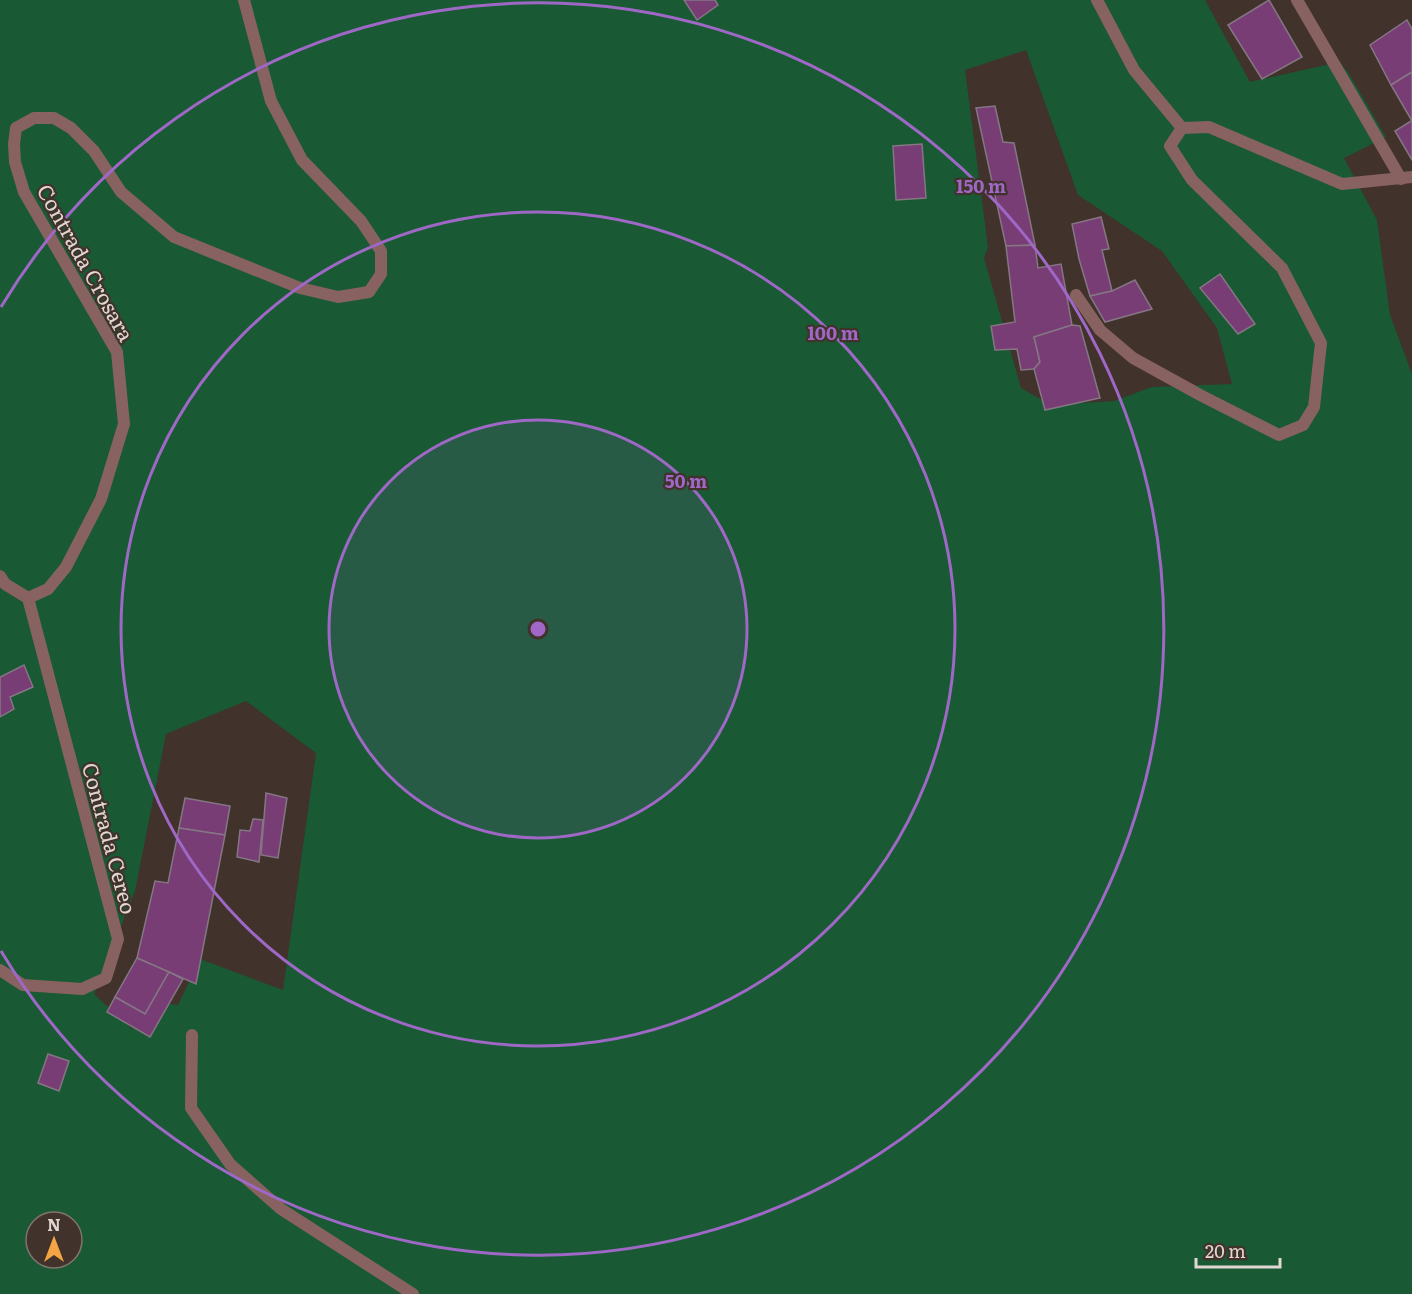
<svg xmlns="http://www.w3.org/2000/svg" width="1412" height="1294" viewBox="0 0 1412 1294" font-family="Literata,serif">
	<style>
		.green { fill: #195934; fill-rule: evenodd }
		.building { fill: #793d76; stroke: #847683; stroke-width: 1.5 }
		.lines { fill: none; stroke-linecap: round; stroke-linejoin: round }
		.service { stroke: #886260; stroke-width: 12 }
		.minor { stroke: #886260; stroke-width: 12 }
		.ring { fill: none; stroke: #9f68c6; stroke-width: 3 }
		.labels { text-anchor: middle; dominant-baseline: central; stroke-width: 4.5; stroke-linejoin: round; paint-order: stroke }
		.street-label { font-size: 21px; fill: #e1d7d2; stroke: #41322b }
		.centre { fill: #9f68c6; stroke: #41322b; stroke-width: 3 }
		.ring-label { font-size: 18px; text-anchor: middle; font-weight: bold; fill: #9f68c6; stroke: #41322b; stroke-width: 4.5; stroke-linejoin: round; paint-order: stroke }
	</style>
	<rect width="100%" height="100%" fill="#41322b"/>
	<path class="green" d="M0,0H1205L1250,82L1339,62L1348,72L1386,137L1344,158L1377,220L1390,315L1412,374V1294H0ZM1026,50L1078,195L1162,251L1217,328L1232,384L1152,387L1114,401L1051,405L1021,388L984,258L988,247L965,70ZM246,701L316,753L283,990L200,959L178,1005L151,1002L132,1029L94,994L135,891L166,734ZM36,1222H72V1258H36Z"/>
	<g class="building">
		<polygon points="684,0 715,0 718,5 697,20"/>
		<polygon points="1269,0 1302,57 1262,79 1228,25"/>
		<polygon points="1407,20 1412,29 1412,72 1391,85 1370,45"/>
		<polygon points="1412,72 1412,121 1391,85"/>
		<polygon points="995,106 1003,142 1014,143 1035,245 1006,246 976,108"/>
		<polygon points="1411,121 1412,121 1412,160 1395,131"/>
		<polygon points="922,144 926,198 896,200 893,146"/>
		<polygon points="1101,217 1109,249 1102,250 1112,291 1090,296 1079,259 1072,224"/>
		<polygon points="1035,245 1038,268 1061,264 1072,325 1034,337 1040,362 1034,369 1021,370 1017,349 995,350 991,326 1015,322 1006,246"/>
		<polygon points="1220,274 1255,324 1238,334 1200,288"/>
		<polygon points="1135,280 1152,309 1105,322 1090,296 1112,291"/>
		<polygon points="1072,325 1080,326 1100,398 1045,410 1034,369 1040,362 1034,337"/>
		<polygon points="24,665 33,687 10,697 14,709 0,717 0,677"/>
		<polygon points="266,793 287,798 278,858 261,855"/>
		<polygon points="185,798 230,806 225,835 179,828"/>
		<polygon points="253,819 263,820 259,862 237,857 240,830 250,831"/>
		<polygon points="179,828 225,835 196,984 137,958 155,881 168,883"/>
		<polygon points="137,958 169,972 145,1014 115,997"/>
		<polygon points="169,972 183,979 150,1037 107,1012 115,997 145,1014"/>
		<polygon points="48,1054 69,1061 59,1091 38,1083"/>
	</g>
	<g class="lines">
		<g class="service">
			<polyline points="1097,0 1134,70 1182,128"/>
			<polyline points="1297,0 1401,179"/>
			<polyline points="0,970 23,985 82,989 106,978 118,939 28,598"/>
		</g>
		<g class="minor">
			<polyline points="1076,295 1100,330 1133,358 1202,396 1279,435 1303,425 1314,407 1321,343 1282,268 1192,180 1170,146 1182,128 1209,127 1342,184 1412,177"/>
			<polyline points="0,576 5,584 28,598 48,589 66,567 101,499 124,424 117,352 24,192 15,162 14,144 16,128 34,118 54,118 71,128 94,151 121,192 174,237 300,288 338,297 369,292 381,274 381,251 361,221 302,160 271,101 244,0"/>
			<polyline points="192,1035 191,1108 230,1164 281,1209 413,1294"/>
		</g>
	</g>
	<circle cx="538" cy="629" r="209" fill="#9f68c6" fill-opacity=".12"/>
	<g class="ring">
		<circle cx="538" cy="629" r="209"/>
		<circle cx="538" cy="629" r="417"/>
		<path d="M1 307A626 626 0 1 1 1 951"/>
	</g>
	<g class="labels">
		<g class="street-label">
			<text transform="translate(87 262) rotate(61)">Contrada Crosara</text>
			<text transform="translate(111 838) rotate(75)">Contrada Cereo</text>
		</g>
	</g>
	<circle cx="538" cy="629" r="9" class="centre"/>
	<g class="ring-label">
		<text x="981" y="193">150 m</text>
		<text x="833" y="340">100 m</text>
		<text x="686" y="488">50 m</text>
	</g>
	<g transform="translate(54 1240)"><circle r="28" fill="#41322b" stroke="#81746e" stroke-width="1.5"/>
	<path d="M0-4.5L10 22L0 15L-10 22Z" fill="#f3a443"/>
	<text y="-9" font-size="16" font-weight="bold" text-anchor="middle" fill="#e1d7d2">N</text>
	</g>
	<path d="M1196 1258v9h84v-9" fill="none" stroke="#e1d7d2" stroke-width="3"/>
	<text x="1205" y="1258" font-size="18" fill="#e1d7d2" stroke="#41322b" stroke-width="4.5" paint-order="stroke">20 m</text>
</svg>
